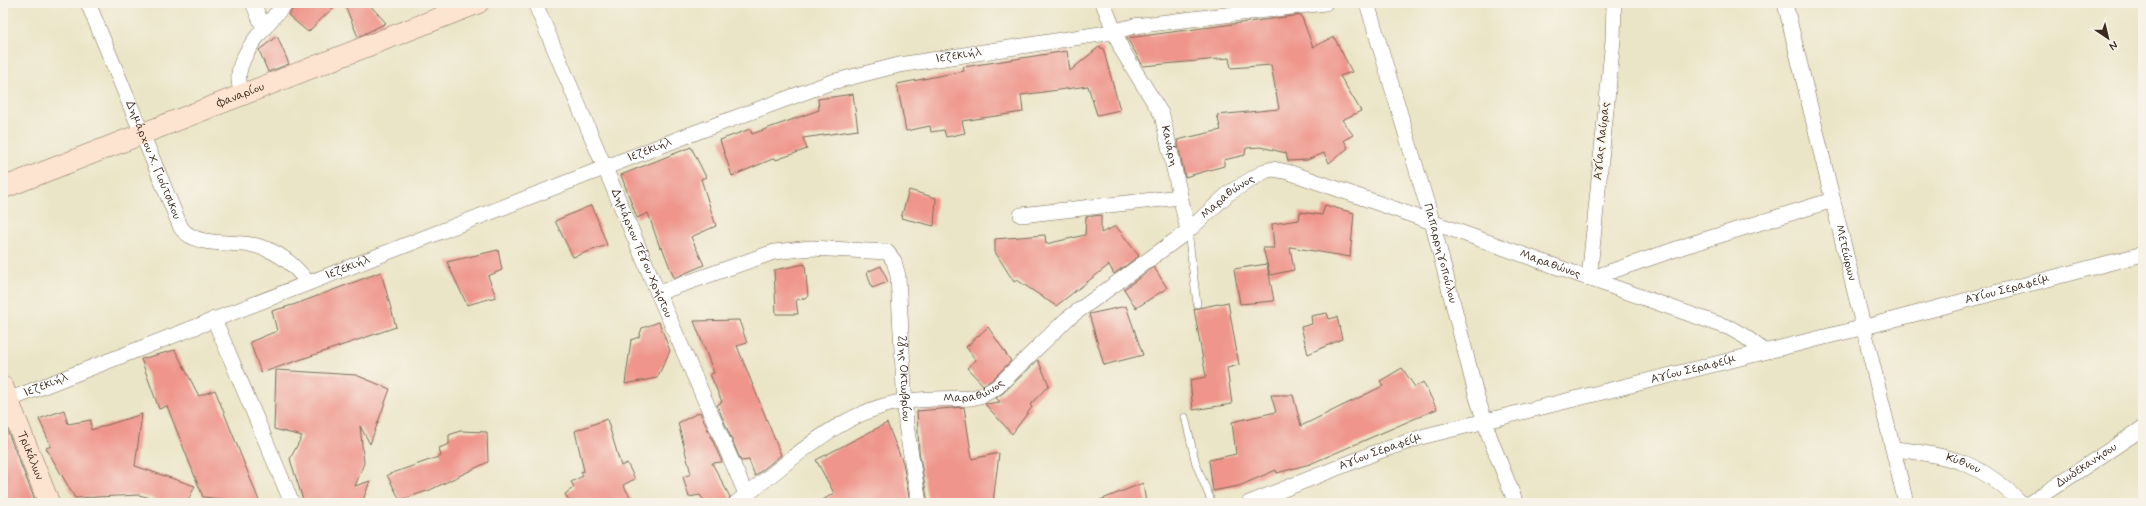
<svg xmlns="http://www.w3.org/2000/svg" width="2146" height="506" viewBox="0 0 2146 506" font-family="Mynerve,sans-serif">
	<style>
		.building { fill: #ef958b }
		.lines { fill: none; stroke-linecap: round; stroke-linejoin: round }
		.lane-casing { stroke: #796b59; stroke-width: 8 }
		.street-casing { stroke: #796b59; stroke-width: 16 }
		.secondary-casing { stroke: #796b59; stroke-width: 22 }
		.lane { stroke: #fff; stroke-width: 7 }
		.street { stroke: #fff; stroke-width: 15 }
		.secondary { stroke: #fde4d0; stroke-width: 21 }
		.labels { text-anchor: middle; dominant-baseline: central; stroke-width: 3.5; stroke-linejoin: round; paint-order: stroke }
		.street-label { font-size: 12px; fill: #3b2a1e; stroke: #f7f3e8 }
	</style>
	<rect width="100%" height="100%" fill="#f7f3e8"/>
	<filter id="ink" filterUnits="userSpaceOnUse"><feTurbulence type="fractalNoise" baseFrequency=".025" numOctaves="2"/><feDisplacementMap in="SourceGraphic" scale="8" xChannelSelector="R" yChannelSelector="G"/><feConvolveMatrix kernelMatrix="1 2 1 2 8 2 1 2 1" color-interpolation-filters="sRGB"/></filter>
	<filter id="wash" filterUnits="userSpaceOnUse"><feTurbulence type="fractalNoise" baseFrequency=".012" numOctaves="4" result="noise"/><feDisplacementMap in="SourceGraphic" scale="16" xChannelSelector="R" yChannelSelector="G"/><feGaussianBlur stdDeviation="0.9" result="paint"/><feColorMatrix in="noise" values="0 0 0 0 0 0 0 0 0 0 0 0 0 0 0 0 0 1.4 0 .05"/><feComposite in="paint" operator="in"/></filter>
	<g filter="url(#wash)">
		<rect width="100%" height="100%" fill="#ebe5c7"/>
		<g id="blocks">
			<g class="building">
				<polygon points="298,3 338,3 308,32 288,15"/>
				<polygon points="344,3 368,3 386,23 358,37"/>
				<polygon points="1301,15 1313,47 1334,37 1352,72 1340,76 1361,111 1342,120 1353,135 1344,140 1348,148 1329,163 1324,153 1307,160 1288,161 1286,153 1261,147 1246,148 1245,155 1224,160 1224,166 1185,177 1177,140 1221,130 1217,115 1279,109 1271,65 1231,68 1229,58 1143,66 1127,38"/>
				<polygon points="277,36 289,64 268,72 259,50"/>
				<polygon points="1100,46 1101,49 1103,48 1120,110 1097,115 1088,86 1021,95 1023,112 962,121 965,133 946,137 944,130 931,132 930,126 906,131 897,84 964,71 963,67 1067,51 1070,71"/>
				<polygon points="853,94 858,130 803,138 807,149 776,160 775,158 732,176 720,140 750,129 752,134 819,110 818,99"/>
				<polygon points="691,147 706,177 701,179 716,226 691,237 704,265 674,278 662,247 660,248 648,213 637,218 621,175"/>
				<polygon points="909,190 936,198 934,226 901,218"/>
				<polygon points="592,205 607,245 573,257 555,221"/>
				<polygon points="1325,205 1354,213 1350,257 1290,247 1294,270 1270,275 1263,248 1274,248 1272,224 1299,220 1300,212 1322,215"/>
				<polygon points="1101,215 1101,233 1116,226 1139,256 1114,274 1109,265 1056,306 1017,280 1014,282 995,252 995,239 1045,235 1046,244 1085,235 1086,217"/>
				<polygon points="498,250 502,270 488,276 496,297 467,305 447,262"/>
				<polygon points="805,264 808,297 796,300 798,314 776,314 774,270"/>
				<polygon points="1267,264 1274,301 1240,304 1234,269"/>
				<polygon points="881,266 888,282 872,288 867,272"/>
				<polygon points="1154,267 1167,288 1136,308 1124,289"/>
				<polygon points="381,272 396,327 261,373 250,342 277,331 272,311 296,304"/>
				<polygon points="1228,302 1239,365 1227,368 1232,404 1193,410 1190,380 1206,377 1194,309"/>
				<polygon points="1126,306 1143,355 1104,365 1089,314"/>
				<polygon points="1327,313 1329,319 1337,317 1342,339 1308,354 1301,327 1312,324 1311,316"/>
				<polygon points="739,320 747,343 737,346 781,455 755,476 749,460 741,461 717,405 722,402 710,374 714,373 694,321"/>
				<polygon points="659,322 670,351 657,378 625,384 631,340 639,337 642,328"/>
				<polygon points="988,327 1011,361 992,380 983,385 967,368 976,360 966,347"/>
				<polygon points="175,350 199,396 215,390 260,503 222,503 223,499 203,497 167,406 159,409 141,359"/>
				<polygon points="1038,360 1049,385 1030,405 1032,407 1012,434 985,404 1000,402 996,398 1003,393"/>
				<polygon points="1402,368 1415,387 1423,382 1437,409 1310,464 1277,473 1276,470 1239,486 1213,491 1209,460 1236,454 1232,422 1276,412 1271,395 1293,395 1301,426 1383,386 1380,381"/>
				<polygon points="276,370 356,375 390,389 370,444 360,426 364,463 355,486 370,481 362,503 304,503 290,459 302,436 274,429"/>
				<polygon points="964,407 972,459 999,453 993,503 928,503 919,451 917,411"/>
				<polygon points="64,410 68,424 91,420 91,430 142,414 135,466 195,486 187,503 170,503 139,495 75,498 46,448 51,446 39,419"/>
				<polygon points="700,412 722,462 712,463 730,497 727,503 706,503 700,495 689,497 683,477 691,474 678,423"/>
				<polygon points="607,419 621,466 627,463 635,479 623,485 634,503 571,503 565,494 574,487 571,482 583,476 581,472 584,471 575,431"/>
				<polygon points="3,420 36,503 3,503"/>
				<polygon points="887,423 903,463 910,503 818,503 834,493 816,460"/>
				<polygon points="460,431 487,432 488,462 430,490 400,500 387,475 441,456 439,448 449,444 449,435"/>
				<polygon points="1143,483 1146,503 1095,503 1095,502"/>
			</g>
		</g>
	</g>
	<g filter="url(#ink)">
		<use href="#blocks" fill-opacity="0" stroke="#796b59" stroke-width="1"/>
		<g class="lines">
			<g class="lane-casing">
				<g id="lane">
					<polyline points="1188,231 1197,304"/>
					<polyline points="1185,417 1196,464 1212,503"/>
				</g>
			</g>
			<g class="street-casing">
				<g id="street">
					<path id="s1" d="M88,3L181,228C198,249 233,240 257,246C278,251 295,265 308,283"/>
					<polyline points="253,3 264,29"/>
					<path id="s2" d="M535,3L658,293L750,503"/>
					<path id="s3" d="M1103,3L1122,50L1162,115L1188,231"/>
					<path id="s4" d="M1367,3L1432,221L1476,394L1490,438L1516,503"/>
					<polyline points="1614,3 1613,40 1589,279 1688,245 1833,200"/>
					<path id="s5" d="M1785,3L1906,503"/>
					<path d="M242,95C240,88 238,81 239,73C242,50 270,21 286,3"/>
					<polyline points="1021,215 1180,197"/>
					<path id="s6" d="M658,293L774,252L811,248L887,252L894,261L898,276L906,425L919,503"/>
					<polyline points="214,319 292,503"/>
					<path id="s7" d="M3,402L686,136L832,82L899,65L1113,32L1134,26L1325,3"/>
					<path id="s8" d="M1894,449C1949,455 1981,462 2021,503"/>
					<path id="s9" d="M736,503C784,467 833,416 895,403C919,398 946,399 971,398L983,395L997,387L1067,319L1188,231L1229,193L1265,171L1273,169L1288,172C1436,222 1582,277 1730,328L1744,336L1764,351"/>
					<path id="s10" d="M1249,503L1377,452L1425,436L1865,327L2143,254"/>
					<path id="s11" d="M2030,503L2143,428"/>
				</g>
			</g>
			<g class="secondary-casing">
				<g id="secondary">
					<path id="s12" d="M3,188L478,3"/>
					<path id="s13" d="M3,387L49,503"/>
				</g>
			</g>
			<use href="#lane" class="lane"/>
			<use href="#street" class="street"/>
			<use href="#secondary" class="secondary"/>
		</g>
	</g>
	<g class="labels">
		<g class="street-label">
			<text stroke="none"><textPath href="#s7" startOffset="1018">Ιεζεκιήλ</textPath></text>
			<text stroke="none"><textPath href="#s12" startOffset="255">Φαναρίου</textPath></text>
			<text transform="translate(1602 141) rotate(-84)">Αγίας Λαύρας</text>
			<text stroke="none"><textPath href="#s3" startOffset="159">Κανάρη</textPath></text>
			<text stroke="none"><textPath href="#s7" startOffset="694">Ιεζεκιήλ</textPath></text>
			<text stroke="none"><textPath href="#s1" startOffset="170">Δημάρχου Χ. Γιούτσικου</textPath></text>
			<text stroke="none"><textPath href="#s9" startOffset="594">Μαραθώνος</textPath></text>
			<text stroke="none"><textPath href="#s5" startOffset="257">Μετεώρων</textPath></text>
			<text stroke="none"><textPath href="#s2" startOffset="272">Δημάρχου Τέγου Χρήστου</textPath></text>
			<text stroke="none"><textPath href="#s4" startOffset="261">Παπαρρηγοπούλου</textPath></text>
			<text stroke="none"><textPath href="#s9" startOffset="941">Μαραθώνος</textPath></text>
			<text stroke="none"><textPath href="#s7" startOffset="370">Ιεζεκιήλ</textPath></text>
			<text stroke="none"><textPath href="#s10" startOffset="789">Αγίου Σεραφείμ</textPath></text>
			<text stroke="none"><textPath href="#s10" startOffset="465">Αγίου Σεραφείμ</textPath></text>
			<text stroke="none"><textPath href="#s6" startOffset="366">28ης Οκτωβρίου</textPath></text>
			<text stroke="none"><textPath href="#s7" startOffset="46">Ιεζεκιήλ</textPath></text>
			<text stroke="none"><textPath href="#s9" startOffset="270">Μαραθώνος</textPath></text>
			<text stroke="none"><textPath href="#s10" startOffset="141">Αγίου Σεραφείμ</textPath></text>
			<text stroke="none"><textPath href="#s13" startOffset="74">Τρικάλων</textPath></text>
			<text stroke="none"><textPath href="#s8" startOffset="71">Κύθνου</textPath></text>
			<text stroke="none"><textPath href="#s11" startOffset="68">Δωδεκανήσου</textPath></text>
		</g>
	</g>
	<rect width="2146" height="506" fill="none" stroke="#f7f3e8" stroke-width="16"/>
	<g transform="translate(2108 38) rotate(145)" stroke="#f7f3e8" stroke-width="3" paint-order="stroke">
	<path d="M0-3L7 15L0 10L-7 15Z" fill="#3b2a1e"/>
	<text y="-6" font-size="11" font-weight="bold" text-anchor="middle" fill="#3b2a1e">N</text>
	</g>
</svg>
